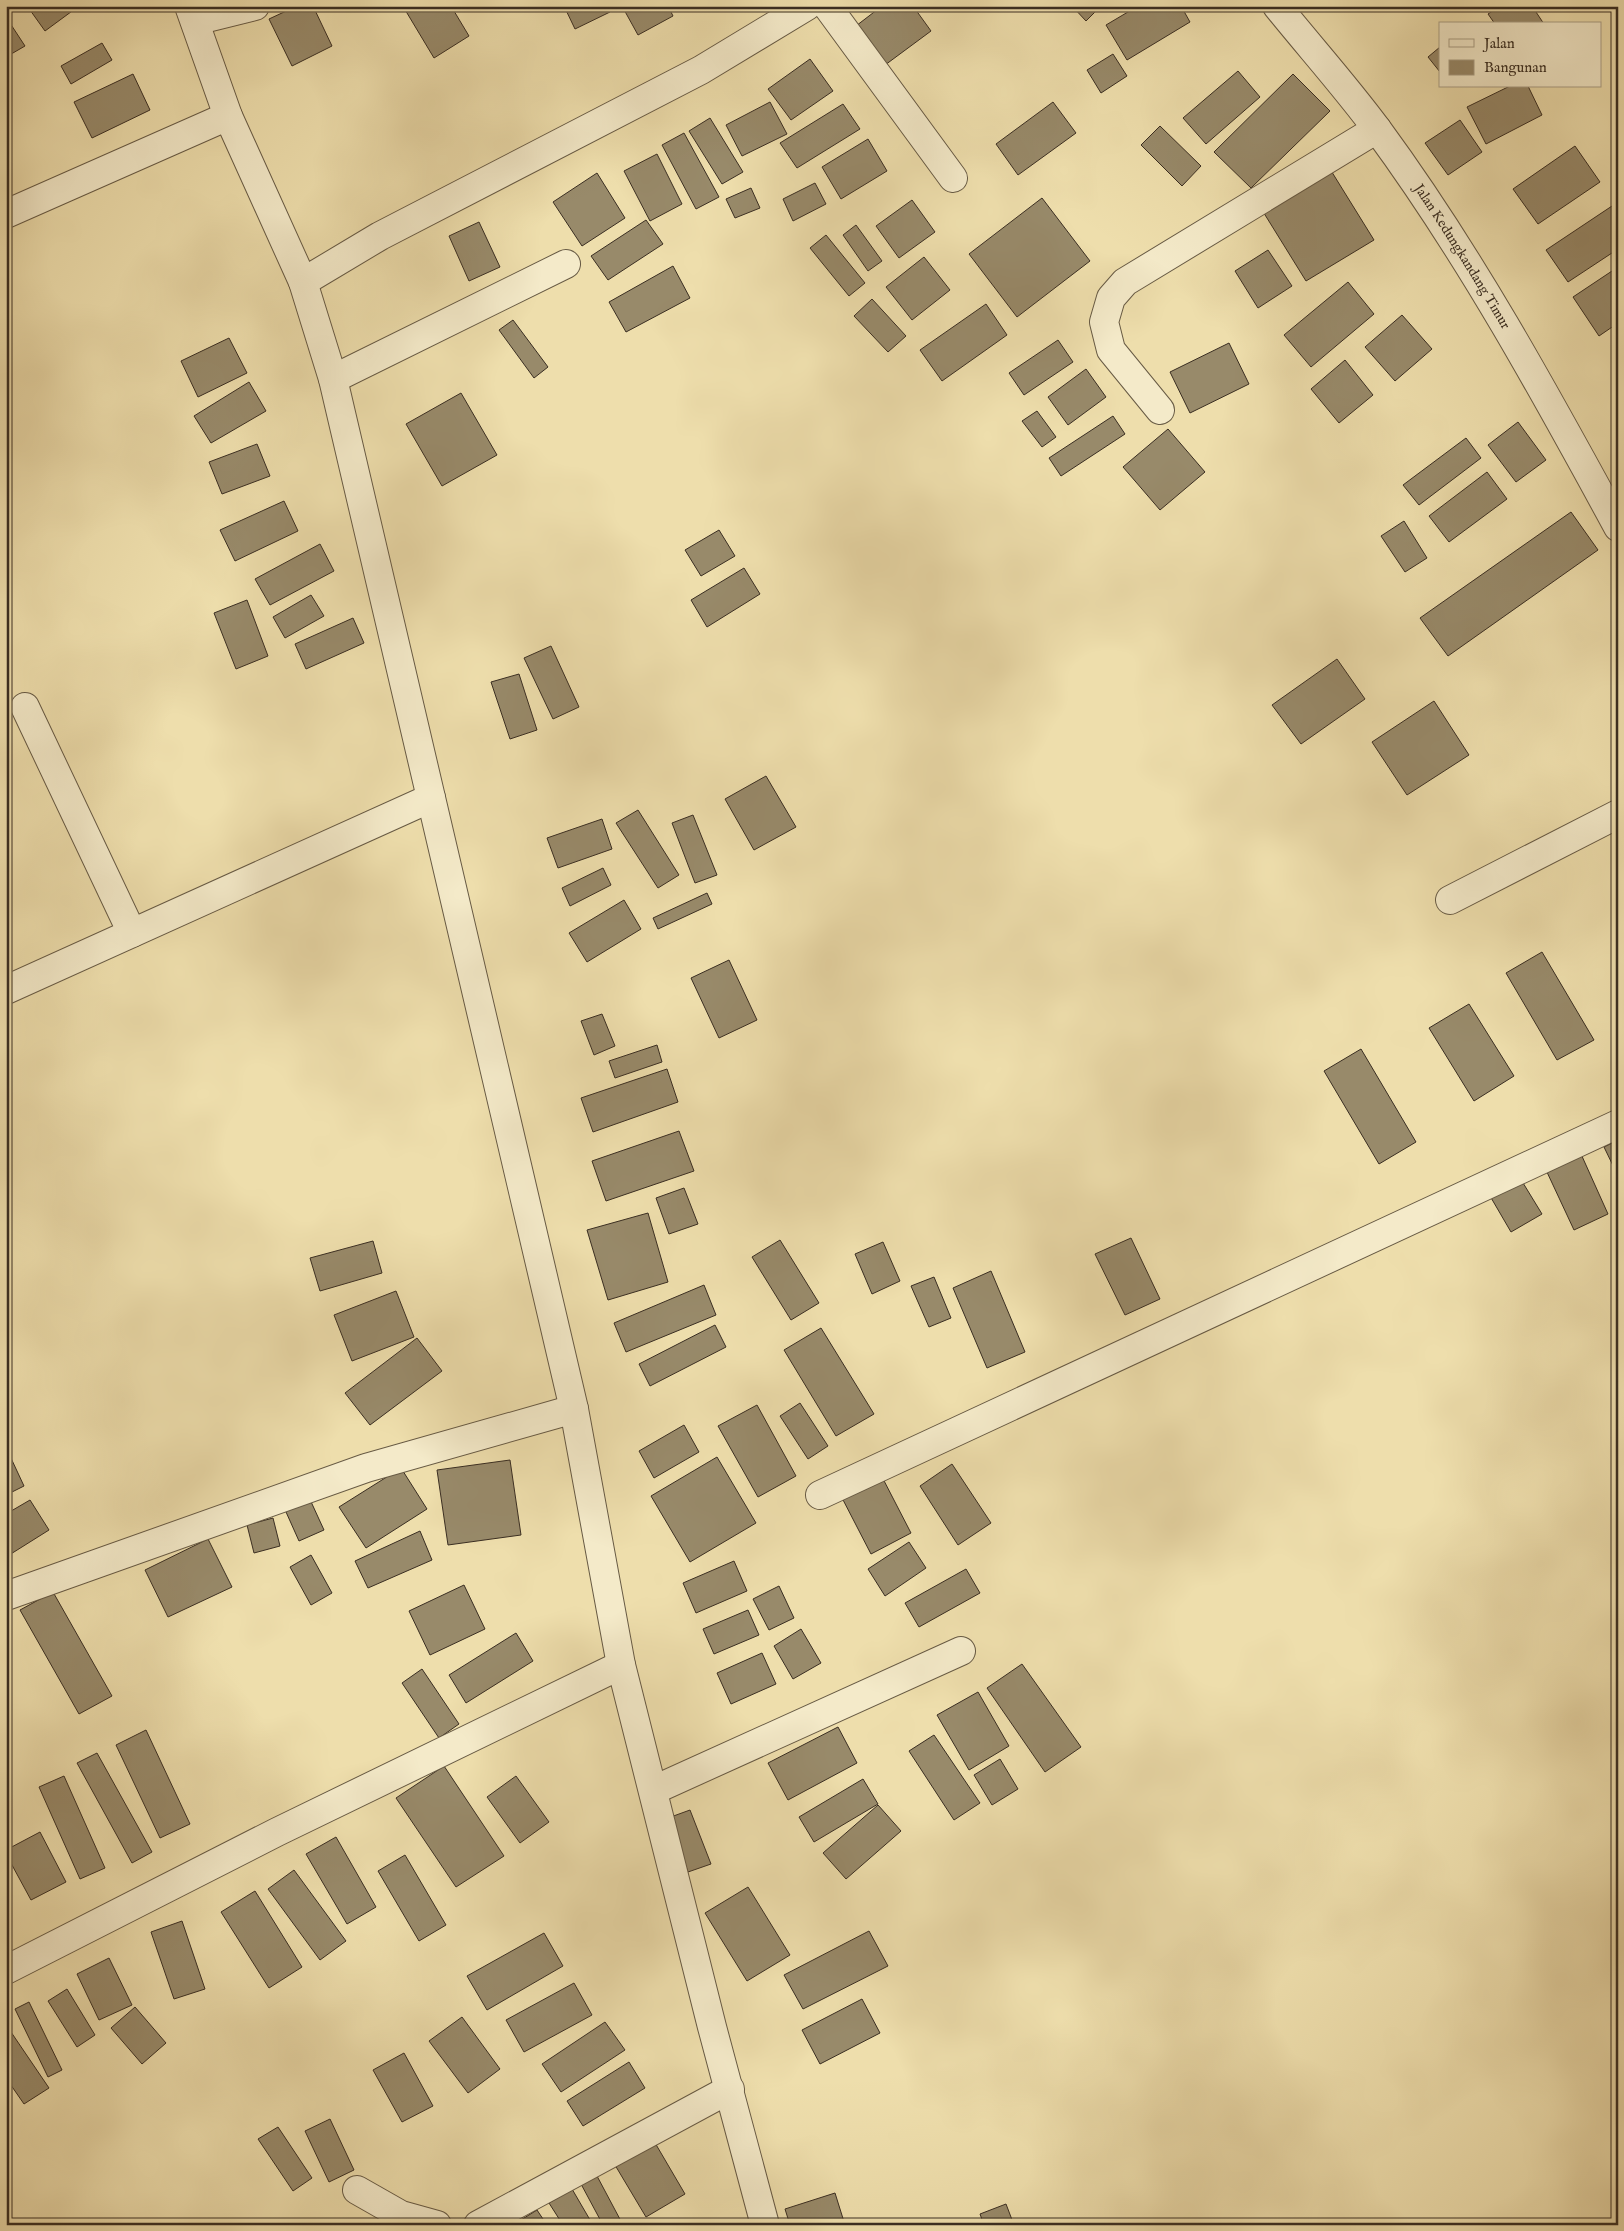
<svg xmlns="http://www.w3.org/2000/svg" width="1624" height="2231" viewBox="0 0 1624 2231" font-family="'IM FELL English',serif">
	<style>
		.building { fill: #988a6a; stroke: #3a2e22 }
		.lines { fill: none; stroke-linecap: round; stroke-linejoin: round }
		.minor-casing { stroke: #675a44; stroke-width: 30 }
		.minor { stroke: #f4eac9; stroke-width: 28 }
		.labels { text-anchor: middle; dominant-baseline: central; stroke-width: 4; stroke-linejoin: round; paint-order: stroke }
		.street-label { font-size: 14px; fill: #3a2e22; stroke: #f4eac9 }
	</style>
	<rect width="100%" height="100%" fill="#eedeac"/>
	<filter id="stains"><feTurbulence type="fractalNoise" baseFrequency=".004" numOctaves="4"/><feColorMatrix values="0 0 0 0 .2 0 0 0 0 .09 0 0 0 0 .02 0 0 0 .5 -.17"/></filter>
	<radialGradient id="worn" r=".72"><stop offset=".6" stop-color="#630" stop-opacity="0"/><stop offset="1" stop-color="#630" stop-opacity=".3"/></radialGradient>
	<g class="building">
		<polygon points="35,6 79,6 45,31 30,10"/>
		<polygon points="297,6 313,6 332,46 292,66 269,19"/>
		<polygon points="408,6 451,6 469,36 434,58 404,8"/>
		<polygon points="564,6 607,6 610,12 575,29"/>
		<polygon points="622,6 668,6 673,16 638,35"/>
		<polygon points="882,6 913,6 931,31 881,68 852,29"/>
		<polygon points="1072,6 1101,6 1086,21"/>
		<polygon points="1138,6 1181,6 1190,22 1127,60 1106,25"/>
		<polygon points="1500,6 1532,6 1544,24 1495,24 1488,14"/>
		<polygon points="6,17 25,46 6,57"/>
		<polygon points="102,43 112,60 71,84 61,66"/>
		<polygon points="1440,47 1440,72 1428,57"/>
		<polygon points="1113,54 1127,76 1101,93 1087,70"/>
		<polygon points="810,59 833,91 791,120 768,89"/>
		<polygon points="1238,71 1260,97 1206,144 1183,118"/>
		<polygon points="133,74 150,110 92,138 74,102"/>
		<polygon points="1293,74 1330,111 1251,188 1214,152"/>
		<polygon points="1510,86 1528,86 1542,115 1486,144 1467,107"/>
		<polygon points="770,102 787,134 742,156 726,125"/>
		<polygon points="1053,102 1076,133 1018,175 996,144"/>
		<polygon points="843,104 860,129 797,168 780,143"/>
		<polygon points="710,118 743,172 722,184 689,131"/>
		<polygon points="1460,120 1482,152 1448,175 1425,143"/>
		<polygon points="1160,126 1201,166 1182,186 1141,145"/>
		<polygon points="684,133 719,197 696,209 662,145"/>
		<polygon points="868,139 887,171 841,199 822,167"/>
		<polygon points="1575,146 1600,182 1538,224 1513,189"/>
		<polygon points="657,154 682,204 650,221 624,171"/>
		<polygon points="1330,169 1374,240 1306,281 1262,210"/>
		<polygon points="597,173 625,218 582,246 553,202"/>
		<polygon points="815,183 826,204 793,221 783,199"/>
		<polygon points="751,188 760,208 735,218 726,199"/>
		<polygon points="1042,198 1090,261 1017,317 969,254"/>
		<polygon points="912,200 935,232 899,258 876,226"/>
		<polygon points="1612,206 1618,214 1618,249 1568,282 1546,250"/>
		<polygon points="646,220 663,244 608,280 591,256"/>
		<polygon points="479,222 500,267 469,281 449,236"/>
		<polygon points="856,225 882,261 868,271 843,235"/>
		<polygon points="826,235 865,283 849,296 810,248"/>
		<polygon points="1268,250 1292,286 1258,308 1235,271"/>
		<polygon points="924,257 950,290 912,320 886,287"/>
		<polygon points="673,266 690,298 626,332 609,302"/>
		<polygon points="1618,267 1618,323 1599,336 1573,297"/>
		<polygon points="1348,282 1374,314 1311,367 1284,335"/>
		<polygon points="872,299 906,336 888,352 854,316"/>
		<polygon points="986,304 1007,335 942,381 920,350"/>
		<polygon points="1402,315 1432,349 1395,381 1365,347"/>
		<polygon points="513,320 548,367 534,378 499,330"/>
		<polygon points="229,338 247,373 198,397 181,361"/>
		<polygon points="1058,340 1073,362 1024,395 1009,373"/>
		<polygon points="1229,343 1249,384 1190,413 1170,372"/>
		<polygon points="1345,360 1373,395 1339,423 1311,389"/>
		<polygon points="1086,369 1106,397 1068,425 1048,397"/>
		<polygon points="249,382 266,411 211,443 194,416"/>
		<polygon points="461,393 497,455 442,486 406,424"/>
		<polygon points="1037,411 1056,437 1042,447 1022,421"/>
		<polygon points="1113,416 1125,434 1061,476 1049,458"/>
		<polygon points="1518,422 1546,460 1516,482 1488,445"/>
		<polygon points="1168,429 1205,472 1160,510 1123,467"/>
		<polygon points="1466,438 1481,458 1419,505 1403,485"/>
		<polygon points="257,444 270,476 222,494 209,462"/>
		<polygon points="1487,472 1507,499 1449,542 1429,516"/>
		<polygon points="284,501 298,531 235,561 220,530"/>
		<polygon points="1571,512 1598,550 1448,656 1420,618"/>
		<polygon points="1404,521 1427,558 1405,572 1381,536"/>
		<polygon points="719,530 735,556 701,576 685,550"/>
		<polygon points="320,544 334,571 270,605 255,579"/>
		<polygon points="744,568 760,594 707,627 691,600"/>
		<polygon points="311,595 324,616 285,638 273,617"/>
		<polygon points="247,600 268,656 236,669 214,613"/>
		<polygon points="353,618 364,643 306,669 295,644"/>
		<polygon points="551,646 579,707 553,719 524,658"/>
		<polygon points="1337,659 1365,699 1301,744 1272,705"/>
		<polygon points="519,674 537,730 510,739 491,682"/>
		<polygon points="1434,701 1469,755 1407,795 1372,742"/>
		<polygon points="766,776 796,827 754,850 725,799"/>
		<polygon points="638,810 679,875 658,888 616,823"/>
		<polygon points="693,815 717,875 695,883 672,823"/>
		<polygon points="602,819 612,849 558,868 547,838"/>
		<polygon points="603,868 611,885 570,906 562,888"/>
		<polygon points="707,893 712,904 658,929 653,918"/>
		<polygon points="624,900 641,929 587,962 569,933"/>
		<polygon points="1542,952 1594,1040 1557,1060 1506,973"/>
		<polygon points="729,960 757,1020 719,1038 691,978"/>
		<polygon points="1469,1004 1514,1076 1474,1101 1429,1028"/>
		<polygon points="602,1014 615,1046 594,1055 581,1021"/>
		<polygon points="657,1045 662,1062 615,1078 609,1061"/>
		<polygon points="1361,1049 1416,1142 1379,1164 1324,1071"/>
		<polygon points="667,1069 678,1102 593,1132 581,1098"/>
		<polygon points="679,1131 694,1171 606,1201 592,1161"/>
		<polygon points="1618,1140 1618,1176 1604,1147"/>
		<polygon points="1581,1154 1608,1214 1574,1230 1546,1170"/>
		<polygon points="1520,1178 1542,1214 1511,1232 1490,1196"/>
		<polygon points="684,1188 698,1224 669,1234 656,1198"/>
		<polygon points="648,1213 668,1282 608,1300 587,1230"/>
		<polygon points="1131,1238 1160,1299 1125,1315 1095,1254"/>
		<polygon points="780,1240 819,1303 791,1320 752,1257"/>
		<polygon points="373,1241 382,1273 320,1291 310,1258"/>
		<polygon points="883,1242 900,1281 872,1294 855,1254"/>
		<polygon points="991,1271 1025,1352 987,1368 953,1288"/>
		<polygon points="934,1277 951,1318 929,1327 911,1286"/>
		<polygon points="704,1285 716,1315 626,1352 614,1323"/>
		<polygon points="396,1291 414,1337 352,1361 334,1315"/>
		<polygon points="715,1325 726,1347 650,1386 639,1364"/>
		<polygon points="821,1328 874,1414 836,1436 784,1350"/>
		<polygon points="417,1338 442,1371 370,1425 345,1393"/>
		<polygon points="800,1403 828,1446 808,1459 780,1416"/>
		<polygon points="757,1405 796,1476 758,1497 718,1426"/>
		<polygon points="684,1425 699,1452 654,1478 639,1451"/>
		<polygon points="10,1456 24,1486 6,1495 6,1457"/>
		<polygon points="717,1457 756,1523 690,1562 651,1496"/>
		<polygon points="510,1460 521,1535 448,1545 437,1470"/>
		<polygon points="952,1464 991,1523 958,1545 920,1486"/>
		<polygon points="401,1468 427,1509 366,1548 339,1507"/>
		<polygon points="880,1473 911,1533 871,1554 840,1494"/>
		<polygon points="307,1493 324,1530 299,1541 282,1503"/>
		<polygon points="30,1500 49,1530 6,1557 6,1514"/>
		<polygon points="273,1518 280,1546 254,1553 247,1525"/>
		<polygon points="420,1531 432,1560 368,1588 355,1561"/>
		<polygon points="208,1539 232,1587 168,1617 145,1570"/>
		<polygon points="909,1542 926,1568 885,1596 868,1569"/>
		<polygon points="311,1555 332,1593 311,1605 290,1567"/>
		<polygon points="734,1561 747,1591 696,1613 683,1583"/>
		<polygon points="966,1569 980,1593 919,1627 905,1603"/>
		<polygon points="464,1585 485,1629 430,1655 409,1611"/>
		<polygon points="779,1586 794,1618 769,1630 753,1599"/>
		<polygon points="53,1592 112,1696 79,1714 20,1610"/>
		<polygon points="748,1610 759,1635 714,1654 703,1629"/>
		<polygon points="801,1629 821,1663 793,1679 774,1646"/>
		<polygon points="516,1633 533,1661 466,1703 449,1675"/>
		<polygon points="762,1653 776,1684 731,1704 717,1673"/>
		<polygon points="1022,1664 1081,1747 1045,1772 987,1688"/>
		<polygon points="422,1669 459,1724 439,1738 402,1683"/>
		<polygon points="978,1692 1009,1746 969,1770 937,1715"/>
		<polygon points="838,1727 857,1763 788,1800 768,1763"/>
		<polygon points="146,1730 190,1824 160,1838 116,1745"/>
		<polygon points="934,1735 980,1803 954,1820 909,1751"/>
		<polygon points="97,1753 152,1852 132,1863 77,1763"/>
		<polygon points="1000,1759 1018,1789 992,1805 974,1775"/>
		<polygon points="444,1766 504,1856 456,1887 396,1798"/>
		<polygon points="64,1776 105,1868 80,1879 39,1787"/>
		<polygon points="516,1776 549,1822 520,1843 487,1797"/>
		<polygon points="863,1779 878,1804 814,1842 799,1817"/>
		<polygon points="878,1805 901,1831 846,1879 823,1853"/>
		<polygon points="690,1810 711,1864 688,1872 668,1818"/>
		<polygon points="40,1832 66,1882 31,1900 6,1854 6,1850"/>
		<polygon points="336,1837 376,1907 347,1924 306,1854"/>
		<polygon points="405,1855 446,1925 419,1941 378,1871"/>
		<polygon points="294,1870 346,1941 320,1960 268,1889"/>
		<polygon points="748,1887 790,1955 747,1981 705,1913"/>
		<polygon points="255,1891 302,1967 269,1988 221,1912"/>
		<polygon points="182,1921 205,1989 174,1999 151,1932"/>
		<polygon points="869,1931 888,1966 803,2009 784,1975"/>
		<polygon points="544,1933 563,1966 487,2010 467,1976"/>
		<polygon points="109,1958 132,2005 99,2020 77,1974"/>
		<polygon points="574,1983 592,2015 524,2052 506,2020"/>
		<polygon points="67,1989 95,2035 77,2047 48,2001"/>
		<polygon points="862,1999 880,2033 820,2064 802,2030"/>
		<polygon points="29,2002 62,2070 48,2077 15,2009"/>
		<polygon points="135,2007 166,2043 142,2064 111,2028"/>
		<polygon points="462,2017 500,2069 468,2093 429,2041"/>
		<polygon points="605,2022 625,2050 561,2092 542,2064"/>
		<polygon points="11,2032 49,2088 24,2104 6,2078 6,2036"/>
		<polygon points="404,2053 433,2106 402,2122 373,2070"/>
		<polygon points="629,2062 645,2088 583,2126 567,2101"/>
		<polygon points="330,2119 354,2170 329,2182 305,2131"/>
		<polygon points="278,2127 312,2178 293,2191 258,2139"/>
		<polygon points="651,2136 685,2194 646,2217 612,2160"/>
		<polygon points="597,2176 622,2223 619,2225 603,2225 581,2184"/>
		<polygon points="572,2189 593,2225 563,2225 549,2203"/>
		<polygon points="835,2193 845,2225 790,2225 785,2209"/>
		<polygon points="1006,2204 1014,2225 984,2225 980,2214"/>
		<polygon points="537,2210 547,2225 518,2225 516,2223"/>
	</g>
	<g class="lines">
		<g class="minor-casing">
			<g id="minor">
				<polyline points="189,6 228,116 303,282 333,379 574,1409 621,1665 712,2027 765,2225"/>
				<polyline points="827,6 953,178"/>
				<path id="s1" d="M1277,6C1310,47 1346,87 1377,129C1469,254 1544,391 1618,527"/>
				<polyline points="195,21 255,6"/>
				<polyline points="6,214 228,116"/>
				<polyline points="303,282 380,236 701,70 807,6"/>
				<polyline points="333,379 566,264"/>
				<polyline points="1160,410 1111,350 1104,322 1111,298 1125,282 1377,129"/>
				<polyline points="25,707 132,933"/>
				<polyline points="1450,900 1618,814"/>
				<polyline points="6,990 431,798"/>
				<polyline points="820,1495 1618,1124"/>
				<polyline points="6,1596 366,1468 574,1409"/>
				<polyline points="654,1790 961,1651"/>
				<polyline points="6,1970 277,1832 621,1665"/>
				<polyline points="357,2190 401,2215 437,2225"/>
				<polyline points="478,2225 730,2089"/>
			</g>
		</g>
		<use href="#minor" class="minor"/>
	</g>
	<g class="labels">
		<g class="street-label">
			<text stroke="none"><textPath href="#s1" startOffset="312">Jalan Kedungkandang Timur</textPath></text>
		</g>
	</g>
	<rect width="1624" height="2231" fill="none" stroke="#eedeac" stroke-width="25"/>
	<rect x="8" y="8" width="1609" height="2216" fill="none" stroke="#3a2e22" stroke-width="2.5"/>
	<rect x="12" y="12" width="1599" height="2206" fill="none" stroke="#3a2e22"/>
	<rect x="1439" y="22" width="162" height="65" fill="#f4eac9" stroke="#aa9f86"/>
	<rect x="1449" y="39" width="25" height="8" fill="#f4eac9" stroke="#aa9f86"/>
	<text x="1484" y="48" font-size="15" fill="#3a2e22">Jalan</text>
	<rect x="1449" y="60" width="25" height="15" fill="#988a6a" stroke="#aa9f86"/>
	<text x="1484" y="72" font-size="15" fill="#3a2e22">Bangunan</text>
	<rect width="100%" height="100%" filter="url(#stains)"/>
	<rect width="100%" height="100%" fill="url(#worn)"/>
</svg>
